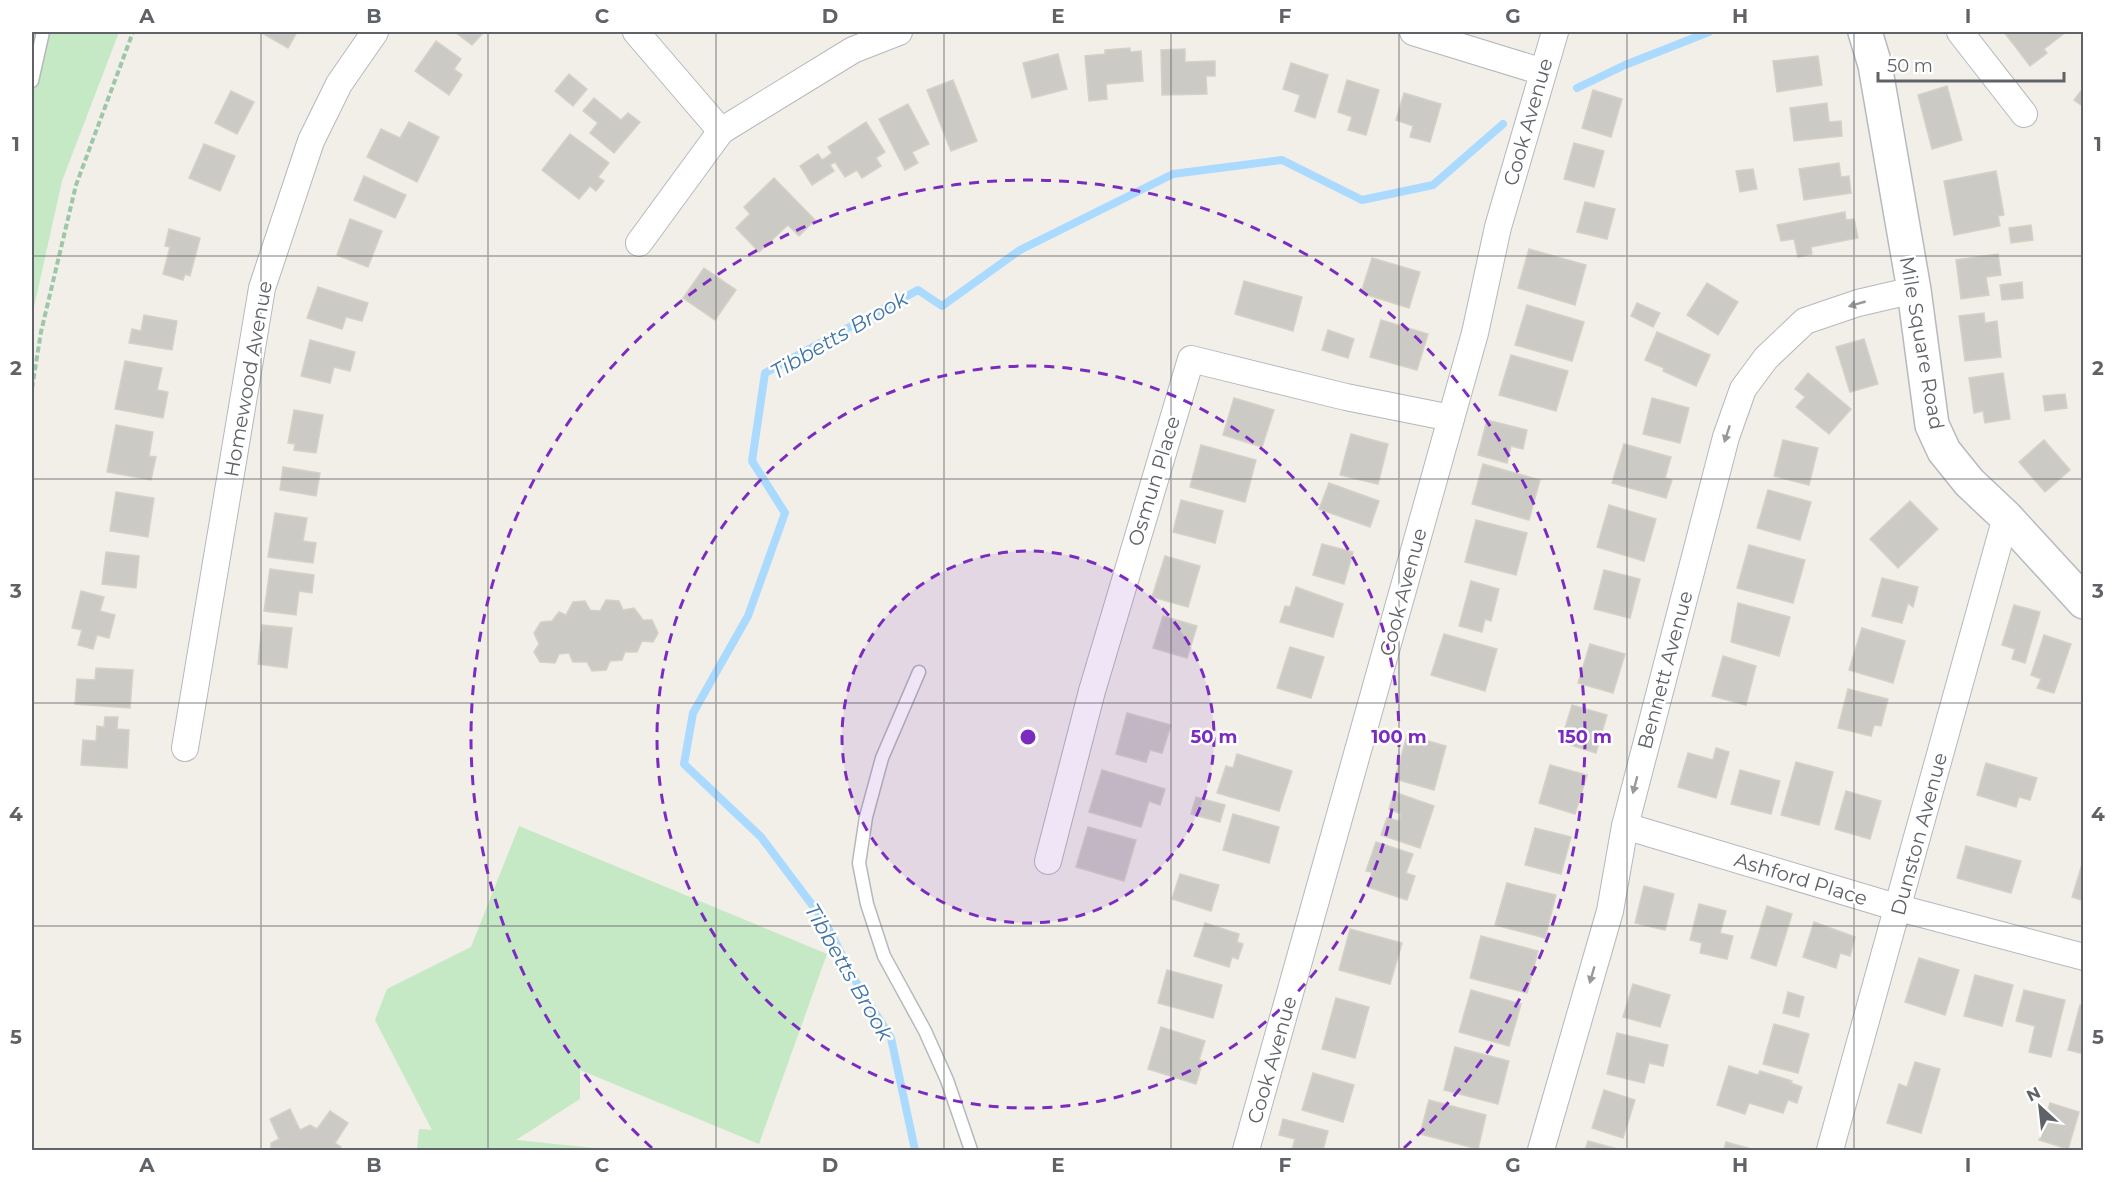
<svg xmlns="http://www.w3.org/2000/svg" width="2115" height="1182" viewBox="0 0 2115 1182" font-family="Montserrat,sans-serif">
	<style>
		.green { fill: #c5e8c5 }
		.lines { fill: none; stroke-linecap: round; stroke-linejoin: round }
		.stream { stroke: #aadaff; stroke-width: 8 }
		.building { fill: #cccac5; stroke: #d6d1c6; stroke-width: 1.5 }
		.lane-casing { stroke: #b5b8bc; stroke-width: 15 }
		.street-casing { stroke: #b5b8bc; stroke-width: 28 }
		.secondary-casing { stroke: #b6babf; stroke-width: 36 }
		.path { stroke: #9cc7a9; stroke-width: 4; stroke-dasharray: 6 3; stroke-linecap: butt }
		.lane { stroke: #fff; stroke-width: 12 }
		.street { stroke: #fff; stroke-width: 26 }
		.secondary { stroke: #fff; stroke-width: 33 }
		.oneway { fill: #979a9d }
		.grid { fill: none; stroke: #5f6368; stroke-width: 1.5; stroke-opacity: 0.55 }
		.ring { fill: none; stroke: #7b2cbf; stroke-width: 3; stroke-dasharray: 10 8 }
		.labels { text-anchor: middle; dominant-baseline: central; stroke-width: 5; stroke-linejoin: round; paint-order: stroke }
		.street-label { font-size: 20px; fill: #5f6368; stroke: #fff }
		.water-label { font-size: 21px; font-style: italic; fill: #4174aa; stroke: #fff }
		.centre { fill: #7b2cbf; stroke: #fff; stroke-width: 3 }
		.ring-label { font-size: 18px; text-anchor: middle; font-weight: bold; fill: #7b2cbf; stroke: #fff; stroke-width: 5; stroke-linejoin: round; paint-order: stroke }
		.neatline { fill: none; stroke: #5f6368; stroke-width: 2 }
		.grid-label { font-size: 20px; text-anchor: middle; font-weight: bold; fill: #5f6368 }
	</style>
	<rect width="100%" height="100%" fill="#f1efe8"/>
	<g class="green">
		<polygon points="32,32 119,32 62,181 32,316"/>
		<polygon points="519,826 827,954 759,1144 580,1070 580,1099 516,1140 614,1150 417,1150 419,1129 432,1130 375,1020 387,989 471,947"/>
	</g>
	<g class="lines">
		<g class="stream">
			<polyline points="1577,88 1625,65 1709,32"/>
			<polyline points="915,1150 891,1038 856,982 825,922 761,837 684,764 693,713 748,616 785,513 752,461 765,373 918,290 942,306 1020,250 1173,174 1282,160 1362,200 1433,185 1503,124"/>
		</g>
	</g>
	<g class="building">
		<polygon points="260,32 297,32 288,48"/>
		<polygon points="455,32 484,32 472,45"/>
		<polygon points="2004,32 2066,32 2044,49 2047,53 2030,66"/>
		<polygon points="436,41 461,59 454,69 462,75 449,95 415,71"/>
		<polygon points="1130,48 1130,52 1141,51 1143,81 1106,84 1107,99 1089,101 1085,56 1105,54 1105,50"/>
		<polygon points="1185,49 1185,62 1215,61 1215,76 1206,76 1207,94 1162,95 1161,50"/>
		<polygon points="1058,54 1067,89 1032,98 1023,63"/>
		<polygon points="1818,56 1822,85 1777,92 1773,61"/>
		<polygon points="1291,63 1328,75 1315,118 1295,111 1300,95 1283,89"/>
		<polygon points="569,74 587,89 573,106 555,91"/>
		<polygon points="953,80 977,141 951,151 927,90"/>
		<polygon points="1347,80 1379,90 1366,135 1348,130 1352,117 1338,112"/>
		<polygon points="1947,86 1962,140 1932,149 1918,95"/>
		<polygon points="2084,87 2084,107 2074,100"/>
		<polygon points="1593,90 1622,99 1611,137 1582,128"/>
		<polygon points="231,91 254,102 237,134 215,123"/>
		<polygon points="1404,93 1441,104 1430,142 1410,137 1413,126 1396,120"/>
		<polygon points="594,98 621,120 628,113 640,122 614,153 590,133 598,123 583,111"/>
		<polygon points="1827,103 1829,122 1841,121 1842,136 1794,141 1790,108"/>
		<polygon points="908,104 929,144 912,152 918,163 905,170 879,119"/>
		<polygon points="409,122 439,137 417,182 367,157 381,129 400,138"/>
		<polygon points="866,122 885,152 876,158 881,166 862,178 857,170 845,177 835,162 830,165 834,171 812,185 800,166 818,154 822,160 832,153 828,147"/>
		<polygon points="570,134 609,163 598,177 604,181 596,191 590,186 579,199 542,170"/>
		<polygon points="1574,143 1604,151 1594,187 1564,179"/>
		<polygon points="204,144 235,156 220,191 189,178"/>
		<polygon points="1839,163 1841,177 1849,176 1851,193 1804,200 1799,169"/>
		<polygon points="1753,169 1757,189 1740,192 1736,171"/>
		<polygon points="1996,171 2004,215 1998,216 2000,226 1954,235 1944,181"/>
		<polygon points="364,176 406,195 395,218 354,200"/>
		<polygon points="774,178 815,220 799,236 788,225 759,252 736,228 750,214 744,207"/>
		<polygon points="1585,202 1615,209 1607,239 1577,232"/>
		<polygon points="1845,212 1846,220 1854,219 1858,238 1811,247 1812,254 1798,257 1794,239 1781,241 1777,225"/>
		<polygon points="350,219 382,231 368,267 337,255"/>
		<polygon points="2031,225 2033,240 2011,243 2009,228"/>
		<polygon points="169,229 200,238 190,276 185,274 183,280 163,274 170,247 165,246"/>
		<polygon points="1529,249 1586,265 1575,305 1518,288"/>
		<polygon points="1998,254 2001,275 1986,277 1989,295 1961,299 1956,260"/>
		<polygon points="1372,258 1420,272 1409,308 1361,293"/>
		<polygon points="704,268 736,290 715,320 683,298"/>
		<polygon points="1244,281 1302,297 1293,331 1235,314"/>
		<polygon points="2022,282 2023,298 2002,300 2000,285"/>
		<polygon points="1707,283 1738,302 1718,335 1687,315"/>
		<polygon points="318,287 368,303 362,321 346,317 342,329 307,318"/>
		<polygon points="1637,303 1660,313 1653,327 1631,316"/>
		<polygon points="1527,305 1584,322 1572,361 1515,345"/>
		<polygon points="1984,313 1985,323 1997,321 2001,357 1965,361 1959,316"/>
		<polygon points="144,315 177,321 172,350 129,343 132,329 141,331"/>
		<polygon points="1381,320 1428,334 1417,370 1370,357"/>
		<polygon points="1328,330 1354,339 1348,358 1322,350"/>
		<polygon points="1657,332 1710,355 1696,386 1663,371 1664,368 1645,360"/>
		<polygon points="1864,339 1878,384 1850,392 1836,347"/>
		<polygon points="310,340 355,352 350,371 334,367 330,383 301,376"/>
		<polygon points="1511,355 1568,371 1556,411 1499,395"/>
		<polygon points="125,361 162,368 157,390 168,392 163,418 115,409"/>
		<polygon points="1808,373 1851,409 1829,434 1796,407 1805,397 1795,389"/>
		<polygon points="2003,373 2010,419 1985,423 1983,411 1974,413 1969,378"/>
		<polygon points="2065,394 2067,408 2045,411 2043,396"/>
		<polygon points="1234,398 1274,410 1262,447 1223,435"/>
		<polygon points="1652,398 1689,408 1680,443 1643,434"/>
		<polygon points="294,410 323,415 316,453 294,450 295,444 288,443"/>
		<polygon points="1487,420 1527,430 1523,449 1511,446 1507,463 1478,455"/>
		<polygon points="116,425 153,432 149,456 156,457 151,480 107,472"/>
		<polygon points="1351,434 1388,444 1378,484 1340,475"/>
		<polygon points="1783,440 1818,448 1809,485 1774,476"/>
		<polygon points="2044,440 2070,470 2045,492 2019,462"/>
		<polygon points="1624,444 1671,457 1665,478 1672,480 1666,498 1612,483"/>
		<polygon points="1201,445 1256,460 1245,502 1190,487"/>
		<polygon points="1483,464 1540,480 1529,520 1472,504"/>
		<polygon points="283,467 320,473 316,496 280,490"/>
		<polygon points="1329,483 1379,501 1370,527 1319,509"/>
		<polygon points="1768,490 1811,502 1800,540 1757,528"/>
		<polygon points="116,492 154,498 148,537 110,531"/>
		<polygon points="1181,500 1223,511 1215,543 1173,532"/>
		<polygon points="1910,501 1938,529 1898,568 1870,539"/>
		<polygon points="1609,505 1656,519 1644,561 1597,547"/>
		<polygon points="275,513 307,518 303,541 316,543 313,563 268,557"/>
		<polygon points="1476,520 1527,533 1516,575 1465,562"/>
		<polygon points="1322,544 1353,552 1344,584 1313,575"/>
		<polygon points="1749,545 1805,560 1793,603 1737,588"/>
		<polygon points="106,552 139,556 136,588 102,584"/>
		<polygon points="1165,556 1200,566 1188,607 1152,597"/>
		<polygon points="270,569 314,575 312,593 299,591 296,615 264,611"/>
		<polygon points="1604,570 1640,579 1630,618 1594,609"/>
		<polygon points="1882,578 1918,587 1913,607 1908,603 1902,623 1872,616"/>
		<polygon points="1471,581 1499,589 1491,621 1485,619 1482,632 1459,626"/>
		<polygon points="1296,587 1343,604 1333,637 1280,622 1285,606 1290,607"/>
		<polygon points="81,591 104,597 100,611 115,615 109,638 97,635 93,649 78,645 82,630 72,628"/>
		<polygon points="606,600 619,601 623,610 634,608 643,620 652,620 658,633 653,642 642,641 637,652 625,652 622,660 610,661 606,670 592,671 587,662 573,662 569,653 559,654 555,663 540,662 534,652 539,644 534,633 541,622 552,621 559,612 566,615 573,602 585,601 590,610 600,611"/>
		<polygon points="1738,603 1790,617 1779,656 1731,642"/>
		<polygon points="2014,605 2040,612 2025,663 2012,659 2015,649 2002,645"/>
		<polygon points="1163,616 1197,626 1187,658 1153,648"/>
		<polygon points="262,625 292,628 287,668 258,664"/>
		<polygon points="1862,628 1905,641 1893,683 1849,670"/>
		<polygon points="1444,634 1497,649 1485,691 1431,675"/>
		<polygon points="2044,635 2071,644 2054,693 2037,688 2041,679 2031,675"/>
		<polygon points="1590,644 1625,654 1613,693 1578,683"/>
		<polygon points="1290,647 1324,657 1311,698 1277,688"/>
		<polygon points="1723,656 1756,666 1746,705 1712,696"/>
		<polygon points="96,668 133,670 130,708 75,704 77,679 95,680"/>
		<polygon points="1848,689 1888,699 1881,726 1874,725 1871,736 1838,728"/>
		<polygon points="1572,705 1607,715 1596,753 1561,742"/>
		<polygon points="1127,713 1171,725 1162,753 1150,750 1146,762 1116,754"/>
		<polygon points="105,717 118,717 117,729 129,730 127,768 81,765 83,740 96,741 97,726 104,727"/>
		<polygon points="1407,735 1446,746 1434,790 1395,779"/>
		<polygon points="1716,748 1729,752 1716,798 1678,787 1688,753 1713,760"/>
		<polygon points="1237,754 1292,771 1279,811 1217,793 1226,766 1233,768"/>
		<polygon points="1796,762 1833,772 1819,825 1781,815"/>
		<polygon points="1986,763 2037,778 2030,800 2019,797 2016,807 1977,795"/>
		<polygon points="1550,765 1587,775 1575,814 1539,803"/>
		<polygon points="1102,770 1165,789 1160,805 1149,801 1141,827 1089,812"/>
		<polygon points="1740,770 1780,781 1771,814 1731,804"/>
		<polygon points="1846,791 1881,801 1870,839 1835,829"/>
		<polygon points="1394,792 1434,806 1420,848 1381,835 1387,818 1399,821 1401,814 1389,809"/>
		<polygon points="1196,797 1225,805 1220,822 1191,814"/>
		<polygon points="1233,814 1279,827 1269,863 1223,850"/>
		<polygon points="1088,827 1136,840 1124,881 1076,867"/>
		<polygon points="1535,828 1571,837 1561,874 1525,865"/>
		<polygon points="1376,842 1413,854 1406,873 1415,876 1407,900 1368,887 1372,872 1366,871"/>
		<polygon points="1966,846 2021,861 2011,893 1957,878"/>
		<polygon points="2084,858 2084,901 2072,897"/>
		<polygon points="1180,874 1219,885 1211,911 1172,899"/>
		<polygon points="1507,883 1556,895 1545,938 1495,925"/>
		<polygon points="1644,886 1674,894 1665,930 1635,923"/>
		<polygon points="1699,904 1726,911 1720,933 1733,936 1727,959 1700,953 1702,943 1690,940"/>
		<polygon points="1767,906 1792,914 1776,966 1751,958"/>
		<polygon points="1814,922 1855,937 1850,956 1840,953 1836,968 1803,957"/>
		<polygon points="1205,923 1239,934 1237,942 1243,944 1238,959 1232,957 1229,967 1194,956"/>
		<polygon points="1350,929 1402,943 1390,984 1339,970"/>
		<polygon points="1481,936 1538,951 1527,993 1470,978"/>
		<polygon points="1919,958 1959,970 1945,1015 1905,1002"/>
		<polygon points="1167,970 1222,985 1213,1018 1158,1003"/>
		<polygon points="1975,975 2013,985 2002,1026 1964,1016"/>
		<polygon points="1633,984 1670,995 1660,1027 1623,1017"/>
		<polygon points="1471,990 1521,1004 1509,1046 1459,1032"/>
		<polygon points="2024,990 2065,1000 2051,1057 2029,1052 2035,1026 2016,1021"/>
		<polygon points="1788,992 1804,997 1799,1017 1783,1013"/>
		<polygon points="1336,998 1369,1007 1355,1058 1322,1049"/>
		<polygon points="2080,1005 2084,1006 2084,1054 2068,1050"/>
		<polygon points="1774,1024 1809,1034 1798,1073 1763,1064"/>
		<polygon points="1161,1027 1205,1041 1199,1060 1203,1061 1196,1084 1148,1069"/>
		<polygon points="1617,1033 1668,1045 1663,1066 1649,1063 1644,1083 1607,1074"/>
		<polygon points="1455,1047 1509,1061 1498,1104 1444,1090"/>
		<polygon points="1915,1062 1940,1069 1921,1133 1887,1123 1899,1084 1907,1087"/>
		<polygon points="1729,1066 1758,1075 1760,1071 1792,1081 1791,1083 1802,1087 1797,1103 1788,1100 1783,1113 1749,1103 1745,1114 1717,1105"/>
		<polygon points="1313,1073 1354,1085 1343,1122 1302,1110"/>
		<polygon points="1604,1090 1635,1100 1623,1138 1592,1128"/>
		<polygon points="1429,1100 1486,1115 1478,1149 1420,1134"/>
		<polygon points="2050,1103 2079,1112 2068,1149 2039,1140"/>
		<polygon points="290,1109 300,1130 310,1125 317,1129 330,1111 348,1123 335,1143 341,1147 340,1150 271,1150 271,1143 279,1139 270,1119"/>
		<polygon points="1283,1119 1328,1131 1323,1150 1292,1150 1295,1139 1279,1135"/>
		<polygon points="1588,1141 1621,1150 1585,1150"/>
		<polygon points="1726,1142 1755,1150 1724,1150"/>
	</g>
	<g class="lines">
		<g class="lane-casing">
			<g id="lane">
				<polyline points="32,81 43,32"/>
				<polyline points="919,672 882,758 866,817 859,863 867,904 884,956 925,1031 947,1080 971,1150"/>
			</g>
		</g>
		<g class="street-casing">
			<g id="street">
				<polyline points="636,32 721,131"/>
				<polyline points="1413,32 1543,72"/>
				<polyline points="1960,32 2024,114"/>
				<polyline points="639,243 721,131 853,50 899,32"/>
				<polyline points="185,748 262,288 311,141 339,84 375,32"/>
				<polyline points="1625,826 1899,908 2084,957"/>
				<polyline points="1048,861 1092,691 1191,359 1346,397 1451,418"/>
				<polyline points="1246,1150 1475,333 1498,227 1555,32"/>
				<polyline points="1541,1150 1610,911 1625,826 1726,437 1743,389 1766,358 1805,321 1858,303 1914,290"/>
				<polyline points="1830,1150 2006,517"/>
			</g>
		</g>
		<g class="secondary-casing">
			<polyline id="secondary" points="1865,32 1875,65 1914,290 1932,425 1944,451 1969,482 2006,517 2084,602"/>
		</g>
		<polyline class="path" points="32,388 41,332 76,185 133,32"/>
		<use href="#lane" class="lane"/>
		<use href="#street" class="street"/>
		<use href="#secondary" class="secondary"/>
	</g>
	<defs><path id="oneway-solid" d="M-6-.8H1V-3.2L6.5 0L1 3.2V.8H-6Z" transform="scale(1.5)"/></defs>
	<g class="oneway">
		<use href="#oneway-solid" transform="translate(1857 304) rotate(164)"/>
		<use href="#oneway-solid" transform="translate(1727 434) rotate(108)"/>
		<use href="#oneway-solid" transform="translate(1635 785) rotate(105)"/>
		<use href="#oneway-solid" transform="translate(1592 975) rotate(106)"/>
	</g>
	<path class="grid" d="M261,32V1150M488,32V1150M716,32V1150M944,32V1150M1171,32V1150M1399,32V1150M1627,32V1150M1854,32V1150M32,256H2084M32,479H2084M32,703H2084M32,926H2084"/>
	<circle cx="1028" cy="737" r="186" fill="#7b2cbf" fill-opacity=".12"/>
	<g class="ring">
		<circle cx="1028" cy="737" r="186"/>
		<circle cx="1028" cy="737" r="371"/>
		<path d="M652 1148A557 557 0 1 1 1404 1148"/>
	</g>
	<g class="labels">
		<g class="street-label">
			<text transform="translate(1528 122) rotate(-74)">Cook Avenue</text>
			<text transform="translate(1922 343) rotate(80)">Mile Square Road</text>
			<text transform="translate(248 379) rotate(-80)">Homewood Avenue</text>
			<text transform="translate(1154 481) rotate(-73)">Osmun Place</text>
			<text transform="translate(1403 592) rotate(-75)">Cook Avenue</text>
			<text transform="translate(1665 670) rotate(-75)">Bennett Avenue</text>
			<text transform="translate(1919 834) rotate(-75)">Dunston Avenue</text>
			<text transform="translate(1801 879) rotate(17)">Ashford Place</text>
			<text transform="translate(1272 1060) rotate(-74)">Cook Avenue</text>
		</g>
		<g class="water-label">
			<text transform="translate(839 335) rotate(-30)">Tibbetts Brook</text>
			<text transform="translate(849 972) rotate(60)">Tibbetts Brook</text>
		</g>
	</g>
	<circle cx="1028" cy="737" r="9" class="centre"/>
	<g class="ring-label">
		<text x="1214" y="743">50 m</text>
		<text x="1399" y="743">100 m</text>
		<text x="1585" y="743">150 m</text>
	</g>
	<rect width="2115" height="1182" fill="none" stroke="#ffffff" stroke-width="66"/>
	<g transform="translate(2040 1107) rotate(333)" stroke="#ffffff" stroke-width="4.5" paint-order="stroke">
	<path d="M0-4.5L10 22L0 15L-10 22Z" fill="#5f6368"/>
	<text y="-9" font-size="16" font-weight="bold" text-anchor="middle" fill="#5f6368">N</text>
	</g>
	<path d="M1878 72v9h186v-9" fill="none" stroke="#5f6368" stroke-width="3"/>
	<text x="1887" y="72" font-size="18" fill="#5f6368" stroke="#ffffff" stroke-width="4.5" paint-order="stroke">50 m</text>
	<rect x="33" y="33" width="2049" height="1116" class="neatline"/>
	<g class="grid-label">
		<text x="147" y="23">A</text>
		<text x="374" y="23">B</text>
		<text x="602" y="23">C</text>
		<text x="830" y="23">D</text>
		<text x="1058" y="23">E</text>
		<text x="1285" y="23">F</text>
		<text x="1513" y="23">G</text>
		<text x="1740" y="23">H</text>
		<text x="1968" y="23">I</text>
		<text x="16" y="151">1</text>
		<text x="2098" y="151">1</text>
		<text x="16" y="375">2</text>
		<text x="2098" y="375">2</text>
		<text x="16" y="598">3</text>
		<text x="2098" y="598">3</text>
		<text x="16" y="821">4</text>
		<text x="2098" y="821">4</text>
		<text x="16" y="1044">5</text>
		<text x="2098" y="1044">5</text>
		<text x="147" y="1172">A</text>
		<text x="374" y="1172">B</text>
		<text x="602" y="1172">C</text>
		<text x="830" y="1172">D</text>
		<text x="1058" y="1172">E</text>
		<text x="1285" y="1172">F</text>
		<text x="1513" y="1172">G</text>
		<text x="1740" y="1172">H</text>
		<text x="1968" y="1172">I</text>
	</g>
</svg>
